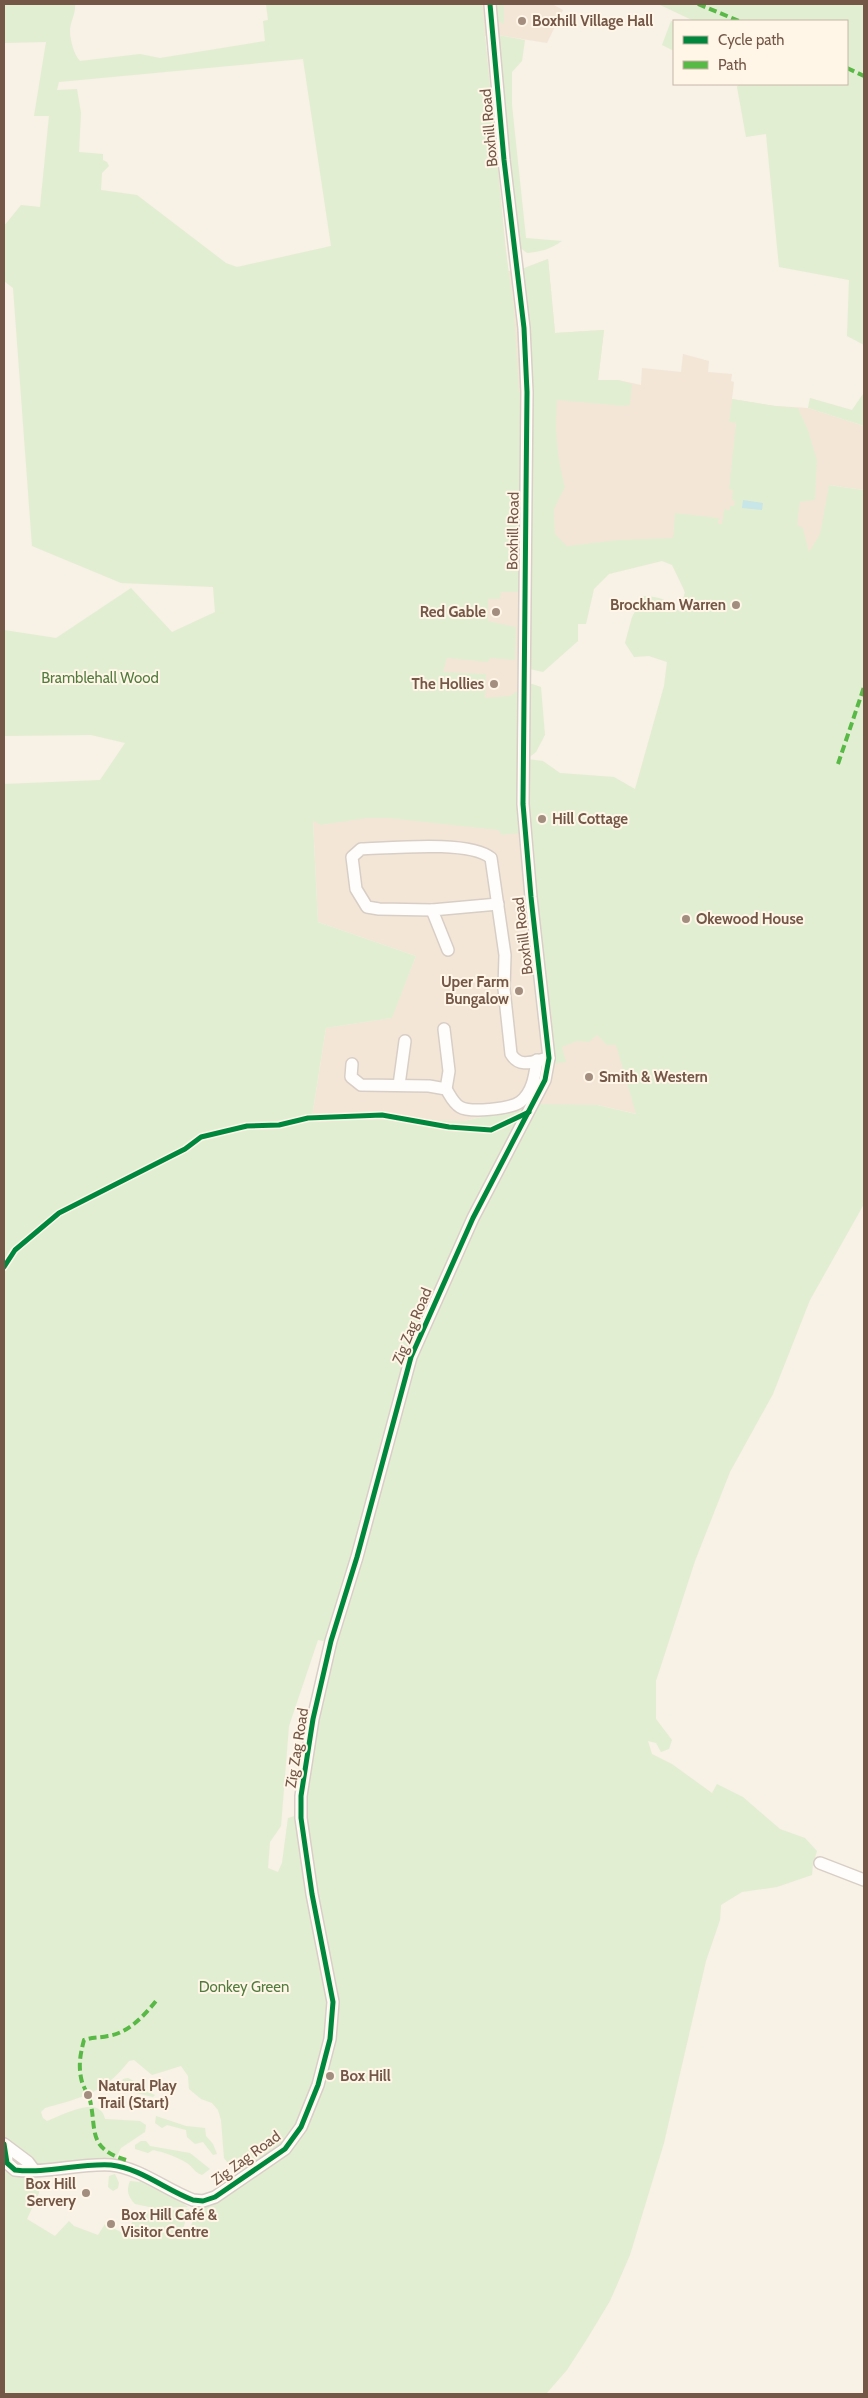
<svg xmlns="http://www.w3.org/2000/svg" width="868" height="2398" viewBox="0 0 868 2398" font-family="Cabin,sans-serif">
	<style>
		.residential { fill: #f3e6d6 }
		.green { fill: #e2eed1; fill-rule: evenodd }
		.water { fill: #c8e5e7 }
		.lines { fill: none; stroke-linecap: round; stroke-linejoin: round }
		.minor-casing { stroke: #d8cec5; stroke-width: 14 }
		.minor { stroke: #fefdfb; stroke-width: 11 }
		.quiet { stroke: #58b947; stroke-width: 4; stroke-dasharray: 8 4; stroke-linecap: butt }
		.cycleway-casing { stroke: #fff6e8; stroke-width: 8 }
		.cycleway { stroke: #00873e; stroke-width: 5 }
		.poi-dot { fill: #a28d7f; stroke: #fff6e8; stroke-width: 2 }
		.labels { text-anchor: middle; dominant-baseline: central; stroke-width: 4; stroke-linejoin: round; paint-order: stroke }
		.poi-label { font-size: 15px; font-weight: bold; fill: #755747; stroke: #fff6e8; text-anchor: start }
		.street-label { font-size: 15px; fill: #755747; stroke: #fff6e8 }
		.park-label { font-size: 15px; fill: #517c3e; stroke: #fff6e8 }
	</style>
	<rect width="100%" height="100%" fill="#f7f1e6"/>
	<g class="residential">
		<polygon points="324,4 552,4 563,10 547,43 498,35 485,36 508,271 522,269 548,259 555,333 604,330 598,380 618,380 641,385 642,368 681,372 683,354 709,361 708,372 732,374 731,381 734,382 732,399 775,406 808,408 864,426 864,490 829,485 862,563 680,612 685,593 672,553 570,559 431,389"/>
		<polygon points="525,591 523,789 543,788 637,1114 598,1105 517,1109 464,1121 312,1117 326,1028 391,1018 416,956 318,922 313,820 421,606 501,592"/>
	</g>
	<g class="green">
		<path d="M4,4H75C76,14 70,22 70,31C70,40 74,55 80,61L140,54L160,58L265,41L263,21L268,20L266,4H482L505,245L514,310L519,392L532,393L531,328L522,269L548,259L555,333L604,330L598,380H618L632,384L630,405L623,406L557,400C555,431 557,457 565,487L554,509L555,534L567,546L618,540L673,538L675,513L719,518L718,524H722L724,509L730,510V506H734L735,501L732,500L733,490L729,489L736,423L729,422L732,399L775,406L798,408L808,430L817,460L815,500L800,502L797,525L803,528L809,552L820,534L829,485L864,490V1204L810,1300L773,1394L730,1472L695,1561L656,1681V1719L672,1740L669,1749L661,1752L656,1743L648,1741L652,1754L672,1764L712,1793L717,1784L743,1797L780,1829L805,1838L817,1851L813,1864L812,1875L777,1887L742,1892L721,1905L720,1920L706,1961L664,2143L630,2255L610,2301L587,2339L567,2370L546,2394H4V784L100,780L125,743L91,735L4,736V630L56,638L131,588L172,632L215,612L213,587L121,583L32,546L13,288L4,281V226L21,205L40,207L49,116H34L46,42L4,43ZM303,59L331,246L237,267L226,263L137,195L101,190L102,173L109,166L107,162L103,160V154L79,152L81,113L77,89L57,90L59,82ZM662,561L672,565L685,592L680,612C669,599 659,597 643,596L632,617L625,643L634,657L649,656L667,662L664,686L635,789L614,777L560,773L543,761L527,759L536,752L545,735L541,687L529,683L510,696L485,698L486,674L443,672L447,658L488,662L490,658L515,660L516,627L488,621V599H500L501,592H525L531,604L530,669L543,672L578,641V624H586L594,589L609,574ZM526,785L538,925L552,1019L553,1064L566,1062L562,1047L577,1041L589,1042L597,1035L607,1045H616L636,1114L598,1105L540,1104L464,1121L312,1117L326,1028L392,1018L416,956L318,922L313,821L321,825L367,818H388L498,830L502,835L520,833L516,788ZM318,1640L328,1642L298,1815L288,1818L282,1863L278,1872L268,1868L270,1842L281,1826L289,1726ZM134,2060L152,2075L181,2066L188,2076L189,2089L201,2099L212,2103L218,2110L221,2120L224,2158L228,2163L245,2171L232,2182L206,2194L209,2204L197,2210L189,2231L183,2229L189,2209L139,2211L125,2234L105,2224L98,2235L74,2226L69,2221L55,2236L27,2219L39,2193V2181L32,2183L29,2175L115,2160L121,2148L145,2132L146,2125L140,2121L105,2119C100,2094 63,2115 47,2121L43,2118L41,2112L45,2108C83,2097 103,2094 129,2061Z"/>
		<polygon points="495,4 504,4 504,24 497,21"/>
		<polygon points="658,4 864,4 864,345 847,336 849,280 779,267 766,134 746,137 737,87 738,84 847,84 847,21 694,21"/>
		<polygon points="671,21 674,22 674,51 662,45"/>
		<path d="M498,35L525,40L522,61L512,72V105L526,238L562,241C551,249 540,252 527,253L518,246Z"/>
		<polygon points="864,387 864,426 808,408 810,398 852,410 863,394"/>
		<polygon points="128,2078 134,2081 135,2087 155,2095 153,2097 132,2092 121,2085 123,2079"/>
		<polygon points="156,2116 186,2126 205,2128 206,2136 213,2144 217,2154 213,2155 203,2142 195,2144 187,2137 186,2130 167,2125 162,2128 155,2123"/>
		<path d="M141,2141H146L150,2146L190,2153L210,2169L202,2175C194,2172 194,2168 187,2163C177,2157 164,2152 153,2150L148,2153L135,2149V2145Z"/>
		<polygon points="115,2174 119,2183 118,2188 113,2191 108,2187 109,2176"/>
		<path d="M142,2179L180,2198V2201L188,2207L154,2208L135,2204C128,2196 126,2191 130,2181L139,2182Z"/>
	</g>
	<polygon class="water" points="743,500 763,503 762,510 742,508"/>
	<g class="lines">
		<g class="minor-casing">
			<g id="minor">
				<path d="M432,910L379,909L367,907L356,889L352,857L361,849C391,848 470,840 491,858L505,955L504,989L511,1054C520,1069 534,1061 549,1058"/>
				<polyline points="448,950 432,910 498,904"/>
				<polyline points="444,1029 449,1071 446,1089"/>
				<path d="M352,1064L351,1077L361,1085L429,1086L446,1089C450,1095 453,1103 460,1107C470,1113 510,1109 520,1102C533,1093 535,1074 537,1060"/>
				<polyline points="399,1085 405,1041"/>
				<polyline points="820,1863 864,1880"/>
				<polyline points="4,2144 28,2162 34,2170"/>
				<path d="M6,2146L7,2163L15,2170C47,2174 79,2163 111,2165C140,2168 166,2190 193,2200L203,2201L215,2197L285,2149L301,2127L318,2085L330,2039L333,2002L312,1894L301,1818V1796L313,1719L331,1641L357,1557L411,1357L473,1218L545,1080L549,1058L531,897L523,804L527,392L524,328L504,160L490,4"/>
			</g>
		</g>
		<use href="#minor" class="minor"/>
		<g class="quiet">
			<polyline points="698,4 739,21"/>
			<polyline points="847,68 864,76"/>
			<polyline points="838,764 864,687"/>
			<path d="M126,2160C87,2148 97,2131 90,2100C88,2094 84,2088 82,2082C78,2067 80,2055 84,2040C93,2037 99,2038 108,2036C128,2033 143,2017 156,2001"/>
		</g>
		<g class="cycleway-casing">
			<g id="cycleway">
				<polyline points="4,1267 15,1250 59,1213 185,1149 201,1137 247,1126 279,1125 308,1118 382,1115 449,1127 491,1130 529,1112"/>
				<path d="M4,2144L7,2163L15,2170C47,2174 79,2163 111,2165C140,2168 166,2190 193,2200L203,2201L215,2197L285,2149L301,2127L318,2085L330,2039L333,2002L312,1894L301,1818V1796L313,1719L331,1641L357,1557L411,1357L473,1218L545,1080L549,1058L531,897L523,804L527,392L524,328L504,160L490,4"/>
			</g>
		</g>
		<use href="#cycleway" class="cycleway"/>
	</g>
	<g class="poi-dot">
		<circle cx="522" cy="21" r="5"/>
		<circle cx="736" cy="605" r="5"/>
		<circle cx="496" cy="612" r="5"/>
		<circle cx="494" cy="684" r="5"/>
		<circle cx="542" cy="819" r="5"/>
		<circle cx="686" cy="919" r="5"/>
		<circle cx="519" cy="991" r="5"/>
		<circle cx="589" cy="1077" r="5"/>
		<circle cx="330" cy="2076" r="5"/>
		<circle cx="88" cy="2095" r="5"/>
		<circle cx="86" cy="2193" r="5"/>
		<circle cx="111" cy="2224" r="5"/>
	</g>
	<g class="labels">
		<g class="poi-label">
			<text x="532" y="21">Boxhill Village Hall</text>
			<text x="726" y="605" text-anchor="end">Brockham Warren</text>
			<text x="486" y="612" text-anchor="end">Red Gable</text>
			<text x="484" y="684" text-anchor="end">The Hollies</text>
			<text x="552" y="819">Hill Cottage</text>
			<text x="696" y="919">Okewood House</text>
			<text x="509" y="982" text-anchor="end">Uper Farm<tspan x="509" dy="17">Bungalow</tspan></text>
			<text x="599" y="1077">Smith &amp; Western</text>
			<text x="340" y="2076">Box Hill</text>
			<text x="98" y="2086">Natural Play<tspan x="98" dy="17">Trail (Start)</tspan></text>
			<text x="76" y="2184" text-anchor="end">Box Hill<tspan x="76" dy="17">Servery</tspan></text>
			<text x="121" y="2215">Box Hill Café &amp;<tspan x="121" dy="17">Visitor Centre</tspan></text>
		</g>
		<g class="street-label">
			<text transform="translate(489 128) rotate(-95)">Boxhill Road</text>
			<text transform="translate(513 531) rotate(-89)">Boxhill Road</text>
			<text transform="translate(523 936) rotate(-97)">Boxhill Road</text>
			<text transform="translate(412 1326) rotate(-68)">Zig Zag Road</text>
			<text transform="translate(297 1748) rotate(-81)">Zig Zag Road</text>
			<text transform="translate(246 2158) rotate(-36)">Zig Zag Road</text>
		</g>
		<g class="park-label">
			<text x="100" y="678">Bramblehall Wood</text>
			<text x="244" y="1987">Donkey Green</text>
		</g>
	</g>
	<rect width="868" height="2398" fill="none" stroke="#755747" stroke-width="10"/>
	<rect x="673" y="20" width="175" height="65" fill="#fff6e8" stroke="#c8b6a8"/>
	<rect x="683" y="36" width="25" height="8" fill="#00873e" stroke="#c8b6a8"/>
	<text x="718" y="45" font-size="15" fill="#755747">Cycle path</text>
	<rect x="683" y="61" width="25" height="8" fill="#58b947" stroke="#c8b6a8"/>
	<text x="718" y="70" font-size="15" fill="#755747">Path</text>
</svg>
